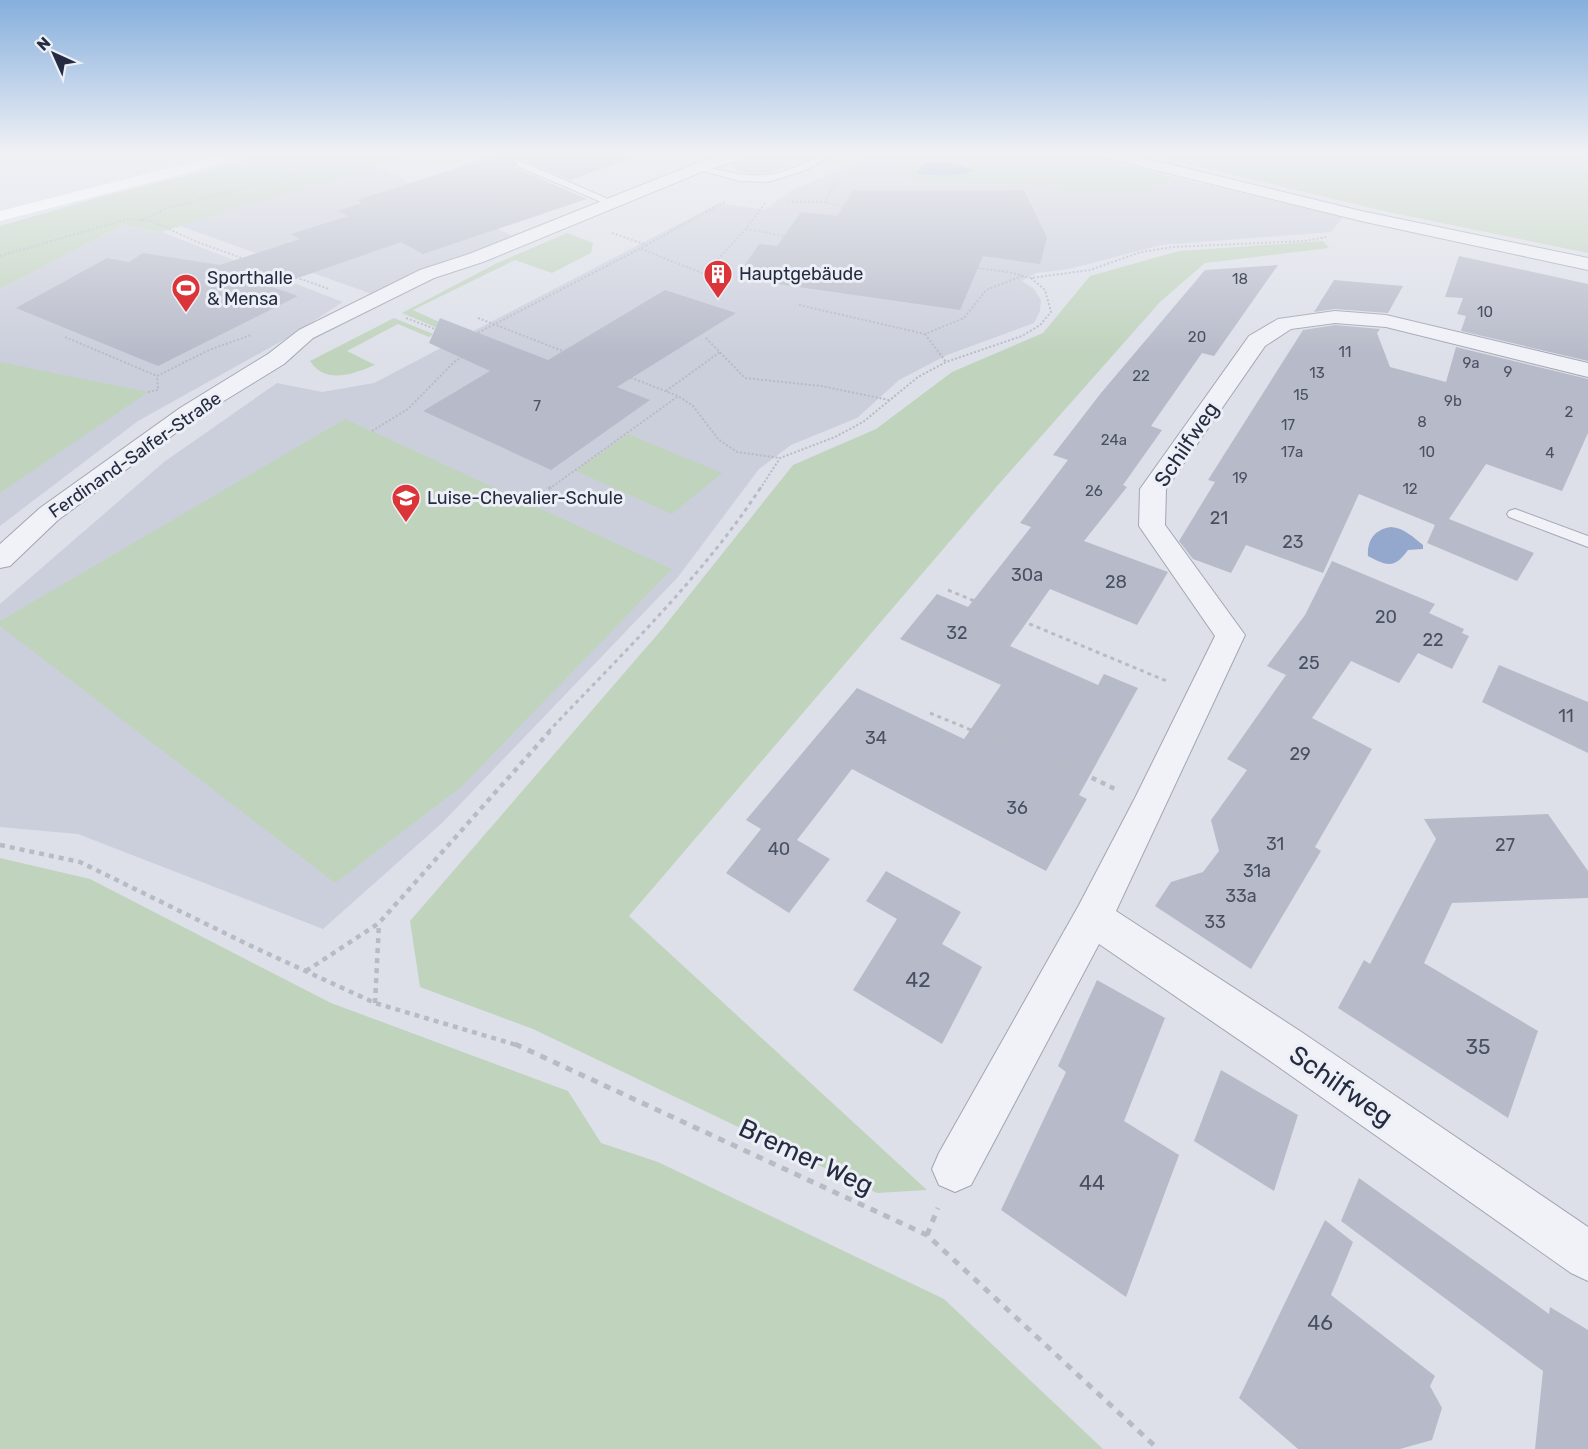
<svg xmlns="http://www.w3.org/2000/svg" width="1588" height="1449" viewBox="0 0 1588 1449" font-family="Rubik,sans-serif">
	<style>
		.built { fill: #cbcfdb }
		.green { fill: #c0d3bd; fill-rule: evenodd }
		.water { fill: #94a8cd }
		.building { fill: #b7bbc9 }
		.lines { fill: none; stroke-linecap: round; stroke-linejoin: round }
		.service-casing { stroke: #a2a6b3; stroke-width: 2 }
		.minor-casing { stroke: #a2a6b3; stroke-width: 2 }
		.path-far3 { stroke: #b7bbc4; stroke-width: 2; stroke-dasharray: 2 2; stroke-linecap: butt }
		.path-far2 { stroke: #b7bbc4; stroke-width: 3; stroke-dasharray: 4 4; stroke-linecap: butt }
		.path-far1 { stroke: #b7bbc4; stroke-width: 4.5; stroke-dasharray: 5 5; stroke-linecap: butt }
		.path { stroke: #b7bbc4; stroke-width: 5; stroke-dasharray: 7 7; stroke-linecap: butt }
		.service { fill: #f0f2f7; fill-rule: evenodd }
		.minor { fill: #f0f2f7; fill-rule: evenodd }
		.secondary { fill: #fff; fill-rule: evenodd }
		.labels { text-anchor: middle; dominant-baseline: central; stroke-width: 6; stroke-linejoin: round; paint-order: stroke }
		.far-number-label { font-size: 15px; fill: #4a5063 }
		.far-poi-label { font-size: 18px; fill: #252c41; stroke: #edeff6; text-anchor: start }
		.far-street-label { font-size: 18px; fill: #252c41; stroke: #edeff6 }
		.number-label { font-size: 18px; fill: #4a5063 }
		.street-label { font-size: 21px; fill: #252c41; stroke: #edeff6 }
		.near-number-label { font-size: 21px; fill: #4a5063 }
		.near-street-label { font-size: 26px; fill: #252c41; stroke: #edeff6 }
	</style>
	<rect width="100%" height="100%" fill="#dde0e9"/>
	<g class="built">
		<polygon points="877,152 903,153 908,179 1062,190 1153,190 1178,178 1343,217 1331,232 1161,245 1069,269 1036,273 1022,281 1034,289 1041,300 1040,311 1034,323 947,355 899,380 857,418 791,445 759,469 678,577 442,823 323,929 78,834 0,827 0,604 164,462 277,383 322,392 374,383 719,203 765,210 793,189 837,172"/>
		<polygon points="376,166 512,236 418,273 372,294 180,226"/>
		<polygon points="123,225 161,232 343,302 289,337 138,421 0,526 0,289"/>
	</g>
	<g class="green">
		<polygon points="282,152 425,152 161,232 123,225 0,289 0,226 108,195"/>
		<path d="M757,152H821C795,165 757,185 729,166L731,163Z"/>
		<path d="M893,152L951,155L959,152H1073L1178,178L1153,190H1062L908,179L896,169L903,153ZM940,162L968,167L965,174L928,176Z"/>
		<polygon points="1138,152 1588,152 1588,253 1388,212"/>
		<polygon points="567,233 593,243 591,253 552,273 515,260 413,310 448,326 442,330 402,313 497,263"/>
		<polygon points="1323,241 1329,248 1205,263 1160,302 998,485 629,916 927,1190 877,1193 533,1029 420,987 410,921 663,628 793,465 876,429 952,372 1043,333 1090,276 1179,251"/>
		<path d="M394,318L433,334L429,337L398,324L347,351L375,365C354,374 325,385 310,361Z"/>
		<polygon points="0,362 148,392 0,493"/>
		<polygon points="345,419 672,569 461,787 335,883 0,626 0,621"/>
		<polygon points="628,434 722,473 672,514 576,471"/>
		<polygon points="0,858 90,879 331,1003 568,1091 601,1143 658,1162 944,1299 1103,1449 0,1449"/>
	</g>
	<g class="water">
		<path d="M927,162C941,161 961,162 973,171C956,177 934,177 917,173L920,166Z"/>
		<path d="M1391,527C1404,528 1413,537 1423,545V549L1408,550C1395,568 1388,567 1368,556C1367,540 1375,529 1391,527Z"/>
	</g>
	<g class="building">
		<polygon points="507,152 634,152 635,157 570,180 524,160 515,160 516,168 587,199 423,254 401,242 272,287 298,296 158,366 16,308 107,258 129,262 143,253 220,265 300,239 291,234 348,216 337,211 362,203 357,200"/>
		<polygon points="853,190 1024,190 1047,238 1040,264 983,256 960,310 736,278 759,244 777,246 801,212 837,216"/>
		<polygon points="1459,256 1588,284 1588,361 1461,331 1466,316 1457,314 1463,298 1445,297"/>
		<polygon points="1278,265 1214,356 1202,353 1151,426 1162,430 1123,485 1127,487 1084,541 1168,572 1137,625 1050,589 1010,646 1098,685 1104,674 1138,688 1079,795 1087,799 1046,871 852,769 797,840 830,859 789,913 726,873 761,829 746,820 857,688 964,739 1001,685 900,639 937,594 968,607 1031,527 1020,523 1068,460 1053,455 1101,393 1205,270"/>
		<polygon points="1334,280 1403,286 1388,313 1335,309 1314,312"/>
		<polygon points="665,290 736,313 617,387 650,400 551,470 423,411 490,371 429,343 440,318 548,360"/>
		<polygon points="1335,325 1380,329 1377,333 1390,367 1446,382 1456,347 1588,379 1588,433 1562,491 1486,464 1449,519 1534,553 1517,581 1427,543 1435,525 1359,494 1323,573 1246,545 1231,573 1193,559 1179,541 1215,482 1208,480 1303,330"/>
		<polygon points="1332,561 1435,604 1429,613 1464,629 1462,633 1469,636 1452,669 1418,653 1399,683 1351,661 1312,718 1372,749 1315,847 1321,851 1251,969 1155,906 1171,882 1203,872 1219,851 1211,820 1247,770 1227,759 1286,675 1267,666 1305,615"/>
		<polygon points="1499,665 1588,702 1588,753 1482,702"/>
		<polygon points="1548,814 1588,871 1588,898 1452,903 1424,963 1538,1031 1508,1118 1338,1008 1364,960 1370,964 1436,839 1424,819"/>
		<polygon points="886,871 961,912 942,944 982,967 942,1044 853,990 897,919 866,901"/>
		<polygon points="1097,980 1165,1018 1124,1121 1179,1155 1126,1297 1001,1210 1066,1072 1058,1066"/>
		<polygon points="1221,1070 1298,1115 1274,1191 1194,1141"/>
		<polygon points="1359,1178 1549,1314 1550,1307 1588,1330 1588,1449 1535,1449 1543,1371 1341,1221"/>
		<polygon points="1325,1220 1353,1242 1331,1295 1435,1376 1430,1386 1442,1408 1432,1440 1400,1449 1298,1449 1239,1398"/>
	</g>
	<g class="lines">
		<g class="service-casing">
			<g id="service">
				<path d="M828,152H839L806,170L768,182L739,181L693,168L698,165C758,180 771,181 828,152Z"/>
				<polygon points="517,162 523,162 615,202 606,204 517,166"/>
				<polygon points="1515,509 1588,536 1588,547 1509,517 1507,514 1509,511"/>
			</g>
		</g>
		<g class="minor-casing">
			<g id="minor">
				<polygon points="732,152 757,152 754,155 704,171 483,262 434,278 313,338 284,364 196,418 58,520 10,566 0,568 0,544 40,508 180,408 268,354 299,330 420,270 469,254 692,165"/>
				<polygon points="1092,152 1120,152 1361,211 1588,258 1588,270 1361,221 1095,155"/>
				<polygon points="1335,311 1386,315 1588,363 1588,377 1386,327 1335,323 1291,329 1265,346 1166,489 1165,525 1245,635 1116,911 1303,1033 1588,1227 1588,1281 1571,1273 1273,1063 1099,944 971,1185 955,1192 939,1185 932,1169 939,1153 1079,905 1135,798 1215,636 1139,526 1140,489 1249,336 1278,319"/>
			</g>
		</g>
		<g class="path-far3">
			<polyline points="852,170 874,158 871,152"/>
			<polyline points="788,202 825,202 836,180"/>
			<polyline points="825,202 855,210"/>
			<polyline points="765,203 746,229 916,260 1008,272 1031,278"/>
			<polyline points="142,220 165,209 378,152"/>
			<polyline points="612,233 647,245 726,201"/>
			<polyline points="641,249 725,282"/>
			<polyline points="0,256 128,219 152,221 197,242 329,289"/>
			<polyline points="704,274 746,229"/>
			<polyline points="799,305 925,334 964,318 986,290 1022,276"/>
			<polyline points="406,318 491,350"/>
			<polyline points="478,318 678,396 693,406 718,439 737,452 780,458"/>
			<polyline points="925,334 946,362"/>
			<polyline points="65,337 157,376 209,350 251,335"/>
			<polyline points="706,338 745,378 821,386 889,400"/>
			<polyline points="464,340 647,245"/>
			<polyline points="666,391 720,352"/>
			<polyline points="148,392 158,390 157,376"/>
			<polyline points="372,431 408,409 454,362 479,347"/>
			<polyline points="549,489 677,397"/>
			<polyline points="760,489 780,458 835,437 863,422 918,377 946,362 1022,336 1040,325 1051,312 1045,290 1031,278 1090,270 1141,252 1173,247 1305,241 1326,237"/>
		</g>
		<g class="path-far2">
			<polyline points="529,503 551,487"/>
			<polyline points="948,590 1169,682"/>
			<polyline points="930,713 976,732"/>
			<path d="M548,732C620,656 704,575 761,487"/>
		</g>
		<g class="path-far1">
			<polyline points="971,731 1031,748 1115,789"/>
			<polyline points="1031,748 1035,737"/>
			<polyline points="0,845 80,862 249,945 375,1003 520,1046"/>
			<polyline points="306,971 379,923 550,731"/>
			<polyline points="375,1003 379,923"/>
		</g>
		<g class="path">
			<polyline points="515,1044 927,1235 1158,1449"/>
			<polyline points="927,1235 938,1208"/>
		</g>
		<use href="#service" class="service"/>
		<use href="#minor" class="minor"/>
		<polygon class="secondary" points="232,152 259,152 256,155 0,221 0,211"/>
	</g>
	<linearGradient id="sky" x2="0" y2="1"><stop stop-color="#86afdd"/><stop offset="0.43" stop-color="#f0f1f5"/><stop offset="1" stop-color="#f0f1f5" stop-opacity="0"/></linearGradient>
	<rect width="1588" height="355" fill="url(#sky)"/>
	<defs>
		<g id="building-pin" transform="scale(1.5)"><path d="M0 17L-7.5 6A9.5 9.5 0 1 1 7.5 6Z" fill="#db3439" stroke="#edeff6"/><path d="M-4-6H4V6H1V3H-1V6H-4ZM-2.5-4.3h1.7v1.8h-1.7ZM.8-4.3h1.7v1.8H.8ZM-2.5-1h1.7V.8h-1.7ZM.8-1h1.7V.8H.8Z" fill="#fff"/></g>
		<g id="stadium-pin" transform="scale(1.5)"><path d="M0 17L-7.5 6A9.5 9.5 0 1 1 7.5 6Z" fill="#db3439" stroke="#edeff6"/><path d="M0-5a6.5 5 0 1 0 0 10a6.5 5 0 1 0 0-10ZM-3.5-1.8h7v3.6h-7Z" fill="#fff"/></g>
		<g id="school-pin" transform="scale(1.5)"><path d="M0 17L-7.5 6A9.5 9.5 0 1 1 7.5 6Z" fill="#db3439" stroke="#edeff6"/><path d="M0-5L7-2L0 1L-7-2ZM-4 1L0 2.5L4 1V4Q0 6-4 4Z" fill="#fff"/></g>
	</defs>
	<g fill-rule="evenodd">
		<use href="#building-pin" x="718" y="274"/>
		<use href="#stadium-pin" x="186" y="288"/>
		<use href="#school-pin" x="406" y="498"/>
	</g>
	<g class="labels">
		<g class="far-number-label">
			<text x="1240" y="279">18</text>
			<text x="1485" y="312">10</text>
			<text x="1197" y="337">20</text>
			<text x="1345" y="352">11</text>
			<text x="1471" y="363">9a</text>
			<text x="1508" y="372">9</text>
			<text x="1317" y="373">13</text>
			<text x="1141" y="376">22</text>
			<text x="1301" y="395">15</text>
			<text x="1453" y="401">9b</text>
			<text x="537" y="406">7</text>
			<text x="1569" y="412">2</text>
			<text x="1422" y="422">8</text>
			<text x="1288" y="425">17</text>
			<text x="1114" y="440">24a</text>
			<text x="1292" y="452">17a</text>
			<text x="1427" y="452">10</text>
			<text x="1550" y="453">4</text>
			<text x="1240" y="478">19</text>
			<text x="1410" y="489">12</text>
			<text x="1094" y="491">26</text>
		</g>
		<g class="far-poi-label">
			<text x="739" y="274">Hauptgebäude</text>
			<text x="207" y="278">Sporthalle<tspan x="207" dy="21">&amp; Mensa</tspan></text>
			<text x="427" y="498">Luise-Chevalier-Schule</text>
		</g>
		<g class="far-street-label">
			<text transform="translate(135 455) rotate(-35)">Ferdinand-Salfer-Straße</text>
		</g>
		<g class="number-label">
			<text x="1219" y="518">21</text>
			<text x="1293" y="542">23</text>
			<text x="1027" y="575">30a</text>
			<text x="1116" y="582">28</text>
			<text x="1386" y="617">20</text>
			<text x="957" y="633">32</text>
			<text x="1433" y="640">22</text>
			<text x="1309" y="663">25</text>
			<text x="1566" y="716">11</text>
			<text x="876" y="738">34</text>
			<text x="1300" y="754">29</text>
			<text x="1017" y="808">36</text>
			<text x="1275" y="844">31</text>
			<text x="1505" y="845">27</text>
			<text x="779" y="849">40</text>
			<text x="1257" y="871">31a</text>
			<text x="1241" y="896">33a</text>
			<text x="1215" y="922">33</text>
		</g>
		<g class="street-label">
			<text transform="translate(1186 444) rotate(-56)">Schilfweg</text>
		</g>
		<g class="near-number-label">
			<text x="918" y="979">42</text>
			<text x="1478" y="1046">35</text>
			<text x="1092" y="1182">44</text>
			<text x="1320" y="1322">46</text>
		</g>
		<g class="near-street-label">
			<text transform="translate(1341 1086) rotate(35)">Schilfweg</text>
			<text transform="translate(806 1157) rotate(25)">Bremer Weg</text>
		</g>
	</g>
	<g transform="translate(54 54) rotate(315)" stroke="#edeff6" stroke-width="4.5" paint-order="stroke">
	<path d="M0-4.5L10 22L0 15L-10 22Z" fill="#252c41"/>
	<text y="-9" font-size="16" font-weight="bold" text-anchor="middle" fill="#252c41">N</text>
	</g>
</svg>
